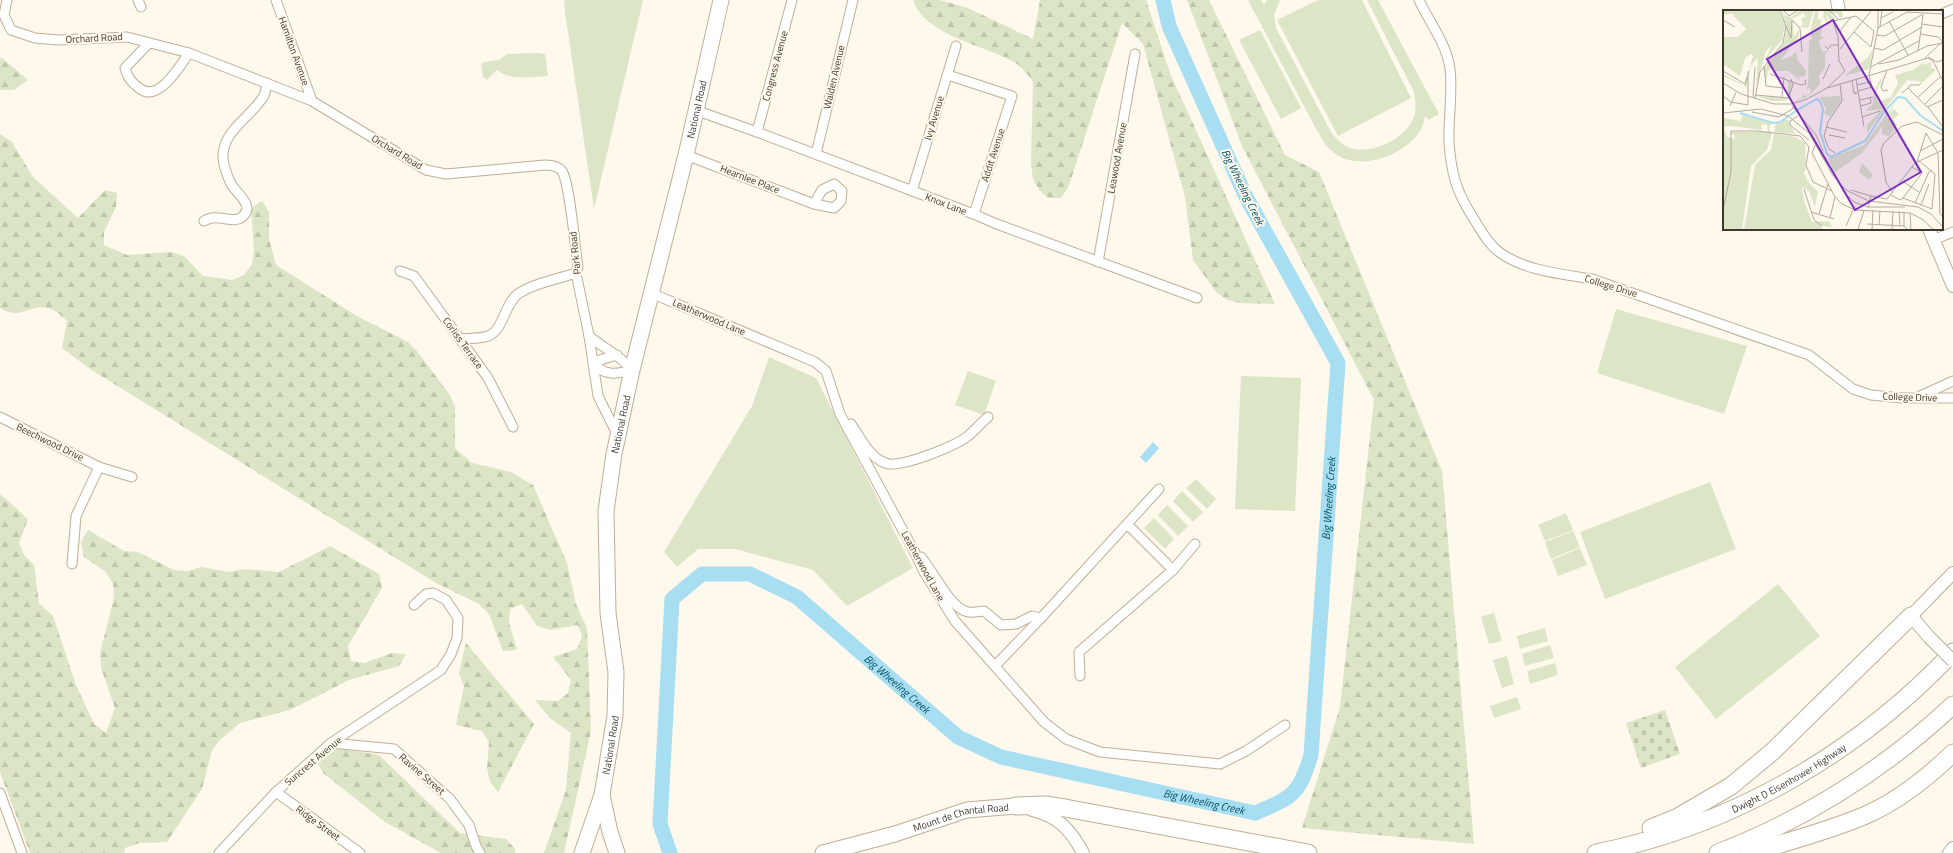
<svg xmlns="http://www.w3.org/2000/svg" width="1953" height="853" viewBox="0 0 1953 853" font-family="'Titillium Web',sans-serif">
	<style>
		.green { fill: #dce6c7 }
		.forest { fill: url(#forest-firs) }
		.cemetery { fill: url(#cemetery-stones) }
		.water { fill: #a7def1 }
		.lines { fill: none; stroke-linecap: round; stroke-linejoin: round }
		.river { stroke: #a7def1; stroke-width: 15 }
		.minor-casing { stroke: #bfaf95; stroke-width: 11 }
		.tertiary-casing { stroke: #bfaf95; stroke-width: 14 }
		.primary-casing { stroke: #bfaf95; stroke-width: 17 }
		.motorway-casing { stroke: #bfaf95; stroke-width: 19 }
		.minor { stroke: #fff; stroke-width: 9 }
		.tertiary { stroke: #fff; stroke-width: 12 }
		.primary { stroke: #fff; stroke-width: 15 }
		.motorway { stroke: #fff; stroke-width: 17 }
		.tertiary-bridge-casing { stroke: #bfaf95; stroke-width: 14; stroke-linecap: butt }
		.tertiary-bridge { stroke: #fff; stroke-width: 12 }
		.labels { text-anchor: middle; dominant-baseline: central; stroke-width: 4; stroke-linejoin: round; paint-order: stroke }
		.street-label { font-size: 10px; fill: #3f382e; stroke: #fff8ed }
		.water-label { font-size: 11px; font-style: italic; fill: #005063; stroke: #fff8ed }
		.inset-river { fill: none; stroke: #a7def1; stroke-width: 2 }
		.inset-road { fill: none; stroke: #b2aba1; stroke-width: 1 }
		.view { fill: #7b2cbf; fill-opacity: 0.15; stroke: #7b2cbf; stroke-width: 2 }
		.inset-edge { fill: none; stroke: #3f382e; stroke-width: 2 }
	</style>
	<defs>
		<pattern id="forest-firs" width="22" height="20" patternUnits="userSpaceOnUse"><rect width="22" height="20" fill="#dce6c7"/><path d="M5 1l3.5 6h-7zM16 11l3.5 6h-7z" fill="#bec6ab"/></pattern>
		<pattern id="cemetery-stones" width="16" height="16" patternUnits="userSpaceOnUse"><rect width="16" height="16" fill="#dce6c7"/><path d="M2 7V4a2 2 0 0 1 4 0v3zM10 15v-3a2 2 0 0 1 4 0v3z" fill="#bec6ab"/></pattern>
	</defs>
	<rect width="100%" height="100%" fill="#fff8ed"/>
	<g class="green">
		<polygon points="564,0 643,0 594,209 565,12"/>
		<path d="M1248,0H1261L1264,5L1267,0H1280L1274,15L1276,28L1332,134C1338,140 1345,148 1354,149C1376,153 1406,138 1414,117C1417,109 1415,100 1414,92L1367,0H1378L1439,114L1429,120L1425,116C1424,120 1423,127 1420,131C1404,156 1358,173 1333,152C1325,146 1320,135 1315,127Z"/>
		<polygon points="1318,0 1362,0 1411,98 1338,136 1277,20"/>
		<polygon points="1260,30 1301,108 1281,119 1239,40"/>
		<path d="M538,53L545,54L548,76C530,77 511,81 497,70L487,80L483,77L481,65L484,62L499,60L507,54Z"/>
		<polygon points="1616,309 1747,346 1724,414 1597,373"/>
		<polygon points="769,357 816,378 913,568 847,606 813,570 735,549 698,549 677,567 664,552 752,406"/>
		<polygon points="968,371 996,381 984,415 955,405"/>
		<polygon points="1241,376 1301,378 1295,511 1235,509"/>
		<polygon points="1196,479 1216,499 1207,509 1186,488"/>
		<polygon points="1710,482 1736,549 1605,599 1580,532"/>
		<polygon points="1182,491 1203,512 1193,522 1173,501"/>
		<polygon points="1167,505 1188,526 1178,536 1158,515"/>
		<polygon points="1566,513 1573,530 1545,541 1538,525"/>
		<polygon points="1154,518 1174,539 1165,549 1144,528"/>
		<polygon points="1573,531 1580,547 1551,559 1545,542"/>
		<polygon points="1580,548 1587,565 1558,576 1552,560"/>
		<polygon points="1778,584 1820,636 1716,719 1675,667"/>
		<polygon points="1494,613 1502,641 1489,644 1481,617"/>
		<polygon points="1545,628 1548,641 1520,649 1517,636"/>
		<polygon points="1550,645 1554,658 1525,666 1522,654"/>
		<polygon points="1507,656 1514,684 1502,688 1493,660"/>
		<polygon points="1555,663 1558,675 1530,684 1527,671"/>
		<polygon points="1517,697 1521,709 1494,718 1490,706"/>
	</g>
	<g class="forest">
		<path d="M913,0H940L968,8L1033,39L1040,0H1146L1170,73L1275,304L1238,303L1226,299L1217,293L1193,260L1185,197L1143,44L1122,23L1068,188L1061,198H1048L1039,190L1033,179L1031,164L1033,82C1028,75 1021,66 1014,62C985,45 925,36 913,0Z"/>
		<polygon points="1187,0 1209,0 1285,155 1319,172 1442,471 1474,844 1302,828 1340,707 1374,400 1242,146"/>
		<polygon points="2,58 28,80 14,90 0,90 0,59"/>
		<path d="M0,134L12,142L33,177L78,218L105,190L117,193L116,207L104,232V245L127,255L171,252L184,256L203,276L232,280L244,275L252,264L254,251L251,208L262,201L269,212V239L276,265L357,316L408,342L417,351L450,395L455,407V448L472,463L511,472L533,485L567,563L576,604L587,628L591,731L564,853H544L566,790L571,733L550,718L535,700L558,701L568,693L571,680L553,657L577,649L582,637L578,625L550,630L537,626L522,604L510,609L509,623L517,650L503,651L489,614L479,604L436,583L90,369L62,348L67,321C37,289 26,325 0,308Z"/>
		<polygon points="0,494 28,519 19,543 24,555 34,565 39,603 53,616 76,685 94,724 106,733 115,708 101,668 100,653 114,598 113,584 106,572 84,557 81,542 88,530 124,551 138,552 174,570 187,571 202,567 229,572 244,569 279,572 330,546 379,574 382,588 348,646 351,661 364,663 392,653 406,654 399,666 349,680 290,710 240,723 220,740 212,750 202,789 167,842 140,843 125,848 124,853 30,853 0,772"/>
		<polygon points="466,643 534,724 498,792 490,782 487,768 489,742 482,731 456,725 464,686 459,673"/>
		<polygon points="338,748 379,755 460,833 506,839 515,849 515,853 441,853 385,822 323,773 316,761 326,752"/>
	</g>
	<polygon class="cemetery" points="1665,710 1680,754 1641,768 1626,723"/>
	<polygon class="water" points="1153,442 1159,448 1146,463 1140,457"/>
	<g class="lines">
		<path class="river" id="s1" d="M670,853L660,824L672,599L702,574H750L797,597L958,737L1001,757L1255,813C1293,797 1299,795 1311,755L1338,363L1246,197L1169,26L1163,0"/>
		<g class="minor-casing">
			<g id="minor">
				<path d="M7,0L4,15L11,30L35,38L58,40L127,37L189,53L312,101L426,170L446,174L545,165C550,165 558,166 562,171C570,184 575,248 578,267L576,273L589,336L598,396L617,434"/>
				<polyline points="138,0 141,7"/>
				<polyline points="276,0 312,101"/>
				<path d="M1419,0C1429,22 1447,44 1450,69C1453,93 1448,118 1449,142C1451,172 1456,191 1472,216C1480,228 1487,243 1499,252C1525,271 1562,274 1592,279L1809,355L1853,389L1871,395L1902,398H1953"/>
				<polyline points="1942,14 1953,9"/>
				<path d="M149,43L125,68C128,78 131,82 139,88C158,104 180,66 189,53"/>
				<polyline points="948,75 1012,96 974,214"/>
				<polyline points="695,110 757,132 976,215 994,223 1197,298"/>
				<polyline points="757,132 792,0"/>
				<polyline points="816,154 853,0"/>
				<polyline points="686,155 814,204 834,208 841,201 842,191 834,184 822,190 814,204"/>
				<polyline points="912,191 956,46"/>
				<path d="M204,221C217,212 232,225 242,217C256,206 236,193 231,184C228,178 223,164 223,157C222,131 252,116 263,97C266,93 266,87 267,83"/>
				<polyline points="1933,240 1953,232"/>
				<polyline points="1098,262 1135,54"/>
				<polyline points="400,271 414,276 460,339 488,378 513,427"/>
				<polyline points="651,293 815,362 826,371 840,414 914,551 924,572 955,621 1044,722 1066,739 1100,752 1220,764 1246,751 1285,725"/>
				<path d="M589,336C603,348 620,355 632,370C617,374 604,377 593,362"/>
				<path d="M460,339C469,338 480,339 488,336C504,330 504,304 518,294C534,283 558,279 576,273"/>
				<polyline points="593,362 617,355"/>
				<polyline points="1920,396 1953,381"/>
				<polyline points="0,417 99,467 132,477"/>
				<path d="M851,424C860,437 869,457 885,463C900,469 955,446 968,436C975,430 981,423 988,417"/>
				<polyline points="1128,525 1173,570"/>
				<path d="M921,557C933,571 949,605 965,611C971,614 978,611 984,611L1001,625L1016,624L1032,616L1041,618"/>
				<polyline points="72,564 76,516 99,467"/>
				<polyline points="995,666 1041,618 1159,489"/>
				<polyline points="1080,676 1079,652 1173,570 1195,544"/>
				<polyline points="331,743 394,749 450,799 469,825 476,846 480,853"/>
				<polyline points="276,792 360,853"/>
				<polyline points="0,793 22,853"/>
				<polyline points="219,853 276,792 331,743 441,670 451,654 457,638 458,618 446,600 433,593 426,594 414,605"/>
			</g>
		</g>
		<g class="tertiary-casing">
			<g id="tertiary">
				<polyline points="1837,0 1839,11"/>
				<polyline points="1929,229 1953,286"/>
				<polyline points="1929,637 1911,616 1953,573"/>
				<path d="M1032,810C1058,816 1071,830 1083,853"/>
				<polyline points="1949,853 1953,848"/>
			</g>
		</g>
		<g class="primary-casing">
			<g id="primary">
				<polyline points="602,795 610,832 617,853"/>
				<path id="s2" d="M582,853L602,795L615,716L616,672L608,613L606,511L614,454L632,370L686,155L721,0"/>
				<path id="s3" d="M823,853L895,834L967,810L1016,806"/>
			</g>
		</g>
		<g class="motorway-casing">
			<g id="motorway">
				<polyline points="1016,806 1045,805 1065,808 1308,853"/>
				<polyline points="1651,828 1678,817 1731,786 1772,752 1911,616"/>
				<path id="s4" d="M1596,853C1732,826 1858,753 1953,652"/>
				<path d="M1718,853C1805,819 1885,769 1953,705"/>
				<path d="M1750,853C1789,841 1829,831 1866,815C1898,801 1928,777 1953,753"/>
			</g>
		</g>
		<use href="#minor" class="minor"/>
		<use href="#tertiary" class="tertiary"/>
		<use href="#primary" class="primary"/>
		<use href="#motorway" class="motorway"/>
		<g class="tertiary-bridge-casing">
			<polyline id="tertiary-bridge" points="1929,637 1953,661"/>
		</g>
		<use href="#tertiary-bridge" class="tertiary-bridge"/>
	</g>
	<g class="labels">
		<g class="street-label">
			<text transform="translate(94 38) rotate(-3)">Orchard Road</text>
			<text transform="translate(294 51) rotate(70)">Hamilton Avenue</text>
			<text transform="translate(775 66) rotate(-75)">Congress Avenue</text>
			<text transform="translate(834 77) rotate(-77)">Walden Avenue</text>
			<text stroke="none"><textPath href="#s2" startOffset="759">National Road</textPath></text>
			<text transform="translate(934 118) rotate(-73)">Ivy Avenue</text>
			<text transform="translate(397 152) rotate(31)">Orchard Road</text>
			<text transform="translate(993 155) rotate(-72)">Addit Avenue</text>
			<text transform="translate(1117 158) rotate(-80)">Leawood Avenue</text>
			<text transform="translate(750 179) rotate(21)">Hearnlee Place</text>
			<text transform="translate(946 204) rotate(21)">Knox Lane</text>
			<text transform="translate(575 253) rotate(-96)">Park Road</text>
			<text transform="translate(1611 286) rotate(17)">College Drive</text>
			<text transform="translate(709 317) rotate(23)">Leatherwood Lane</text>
			<text transform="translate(463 343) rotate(54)">Corliss Terrace</text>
			<text transform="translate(1910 397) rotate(2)">College Drive</text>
			<text stroke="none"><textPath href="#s2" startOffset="435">National Road</textPath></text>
			<text transform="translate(50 442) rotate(26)">Beechwood Drive</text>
			<text transform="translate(923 566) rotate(61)">Leatherwood Lane</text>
			<text stroke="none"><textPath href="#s2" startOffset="112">National Road</textPath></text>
			<text transform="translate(313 761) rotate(-40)">Suncrest Avenue</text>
			<text transform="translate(422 774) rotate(41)">Ravine Street</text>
			<text stroke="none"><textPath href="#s4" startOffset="208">Dwight D Eisenhower Highway</textPath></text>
			<text stroke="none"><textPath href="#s3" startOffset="143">Mount de Chantal Road</textPath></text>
			<text transform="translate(318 823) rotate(36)">Ridge Street</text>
		</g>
		<g class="water-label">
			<text transform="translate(1243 187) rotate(64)">Big Wheeling Creek</text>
			<text stroke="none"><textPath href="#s1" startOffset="1259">Big Wheeling Creek</textPath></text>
			<text stroke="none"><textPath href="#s1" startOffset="528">Big Wheeling Creek</textPath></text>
			<text stroke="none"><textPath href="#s1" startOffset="864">Big Wheeling Creek</textPath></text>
		</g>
	</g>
	<g transform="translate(1723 10)">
		<rect width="220" height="220" fill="#fff8ed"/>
		<path d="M150,39L146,59L121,66L144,48ZM117,86L118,91L107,107L101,103L103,99L97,87ZM171,99L176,104L170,109L174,115L166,127L159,124V115L163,108L170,109L166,104ZM139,153L150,165L146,170L136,162Z" fill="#dce6c7"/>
		<path d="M0,0H56L62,15L59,30L42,50L49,35L43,41L33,76L35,48L28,55L24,77L0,66V64L21,75L30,46L28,44L22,48L17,66L0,54V27H15L23,19L9,4H0ZM59,0L63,6L69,7L78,0H91L85,18L77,17L80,15L78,8L83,7L80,3L69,9L71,27L76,19V26L58,50L69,46L73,41L75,51L83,60L82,66L75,67L78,71L65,61H53L50,58L45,61L43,72L41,59L61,33L64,17ZM95,0V9L99,10L97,13L100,17L97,26L101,28L96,30L98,39L100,42L107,40L102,44V58L96,66L97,74L88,84L80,89L68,93L79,88L80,83L82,86L88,83L87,78L83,79L85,75L86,31L89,29L87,23L92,1ZM101,0H119L120,7L117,8L114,3L107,4L112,9L108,11L102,4L106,16L100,7ZM204,50L199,55L209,52L208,57L213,60L200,72L184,70L144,123V115L159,99L142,101L150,94L151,83L155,73L161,66L153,82L154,92L168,87L175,73L172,65L190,60ZM65,70L69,74L68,87L62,91H48L33,86L65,88ZM174,90L156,121L139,143L111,163L105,149L141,135ZM19,105L48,113L46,119L49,124L44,140L28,156L19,220H0V108L18,111ZM38,114L44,115L45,122H8L7,124L11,125L12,129L4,127L1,119L2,116H7L39,120ZM62,109L66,111L72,124L51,122L53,113ZM51,124L73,127L82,133L83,159L81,163L86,173L95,182L92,197L86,181L79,177L81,191L89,212L106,211L109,217L97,216L100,220H21L32,155L48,140Z" fill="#dce6c7" fill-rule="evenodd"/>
		<path class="inset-river" d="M17,103L50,113L57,112L76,99L94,89L97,91L100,99L97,122L104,144L108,147L142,131L161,102L175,87L182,88L197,105L220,121"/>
		<path class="inset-road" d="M60,0L66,6L74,1M106,0L115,9M158,8L170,2M0,10L12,17M166,11L185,45M199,14L220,17M63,16L68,28L69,10L77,18L79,42M157,17L159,0M155,18L184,2L220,4M116,22L128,7M131,22L148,37M197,24L215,27L219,31M154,25L162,26L200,4M102,36L105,39L108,35H116M151,38L160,40L199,17M117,39L149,0M195,41L200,5M205,47L214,52L220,50M202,48L220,31M156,54L176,50L204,36L220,33M41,56L43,76L60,78M148,57L196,31M164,60L158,77L160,81L165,80M0,61L22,74L24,67M47,64L78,75L83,74L82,70M146,65L155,18V0M100,69L107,54M133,69L141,117M129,71L131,83L133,84L134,83H131M0,73L18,84L51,94H68L82,90L104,78L205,48L210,51L220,71M134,75L147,72M104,78L122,61L116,51L115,27L110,11L133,6L151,21L148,37M185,78L204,97M135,81L149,77L146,65M179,83L188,75H196L198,73M33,85L65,88L70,75L68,69M0,86L8,92L25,95V61M30,87L32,57M59,87L61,67M32,88L37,62L60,33L63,16L57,0M194,88L218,66M137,90L150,87M201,95L220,76M7,96L13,82M69,96L93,125M138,96L148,93L147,87M204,97L220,90M205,97L220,117M29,102L56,107L71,98M0,103L38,99L65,106L86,123L109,164L123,180L146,191L195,197L208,204L220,217M75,106L67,111V115L86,130M139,107L157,101M103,117L124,122M203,123L215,143L217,204L220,207M93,125L100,141M106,125L122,128M93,133L89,143L112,187L119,194L132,200L187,203L199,209L211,220M197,141L220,129M112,143L106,139L101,126L105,112L119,91L117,74M194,152L203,123M179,171L196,182M81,179L91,210L99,216M119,180L131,192L145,197H182M128,180L148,186M170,183L163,172L158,140L161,133L179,116L194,112L220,125M168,185L177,190L180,188L199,163L189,157M180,188L209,199L212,164L196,151M192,193L206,162L209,160M198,195L206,174M145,198L148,186L164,189L192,153L220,140M0,200L8,162V121H34L77,126L86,137L83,155L90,172L109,181M176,201L177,215M88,202L111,209M181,202V216M187,203L188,220M96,204L105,174M107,208L112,187M144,214L181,216L185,220M156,215L157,201M123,216L130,200M135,219L141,201M149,220L150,200M169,220L170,201"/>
		<path class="view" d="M110,10L198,162L132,200L44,49Z"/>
		<rect width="220" height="220" class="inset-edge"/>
	</g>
</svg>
